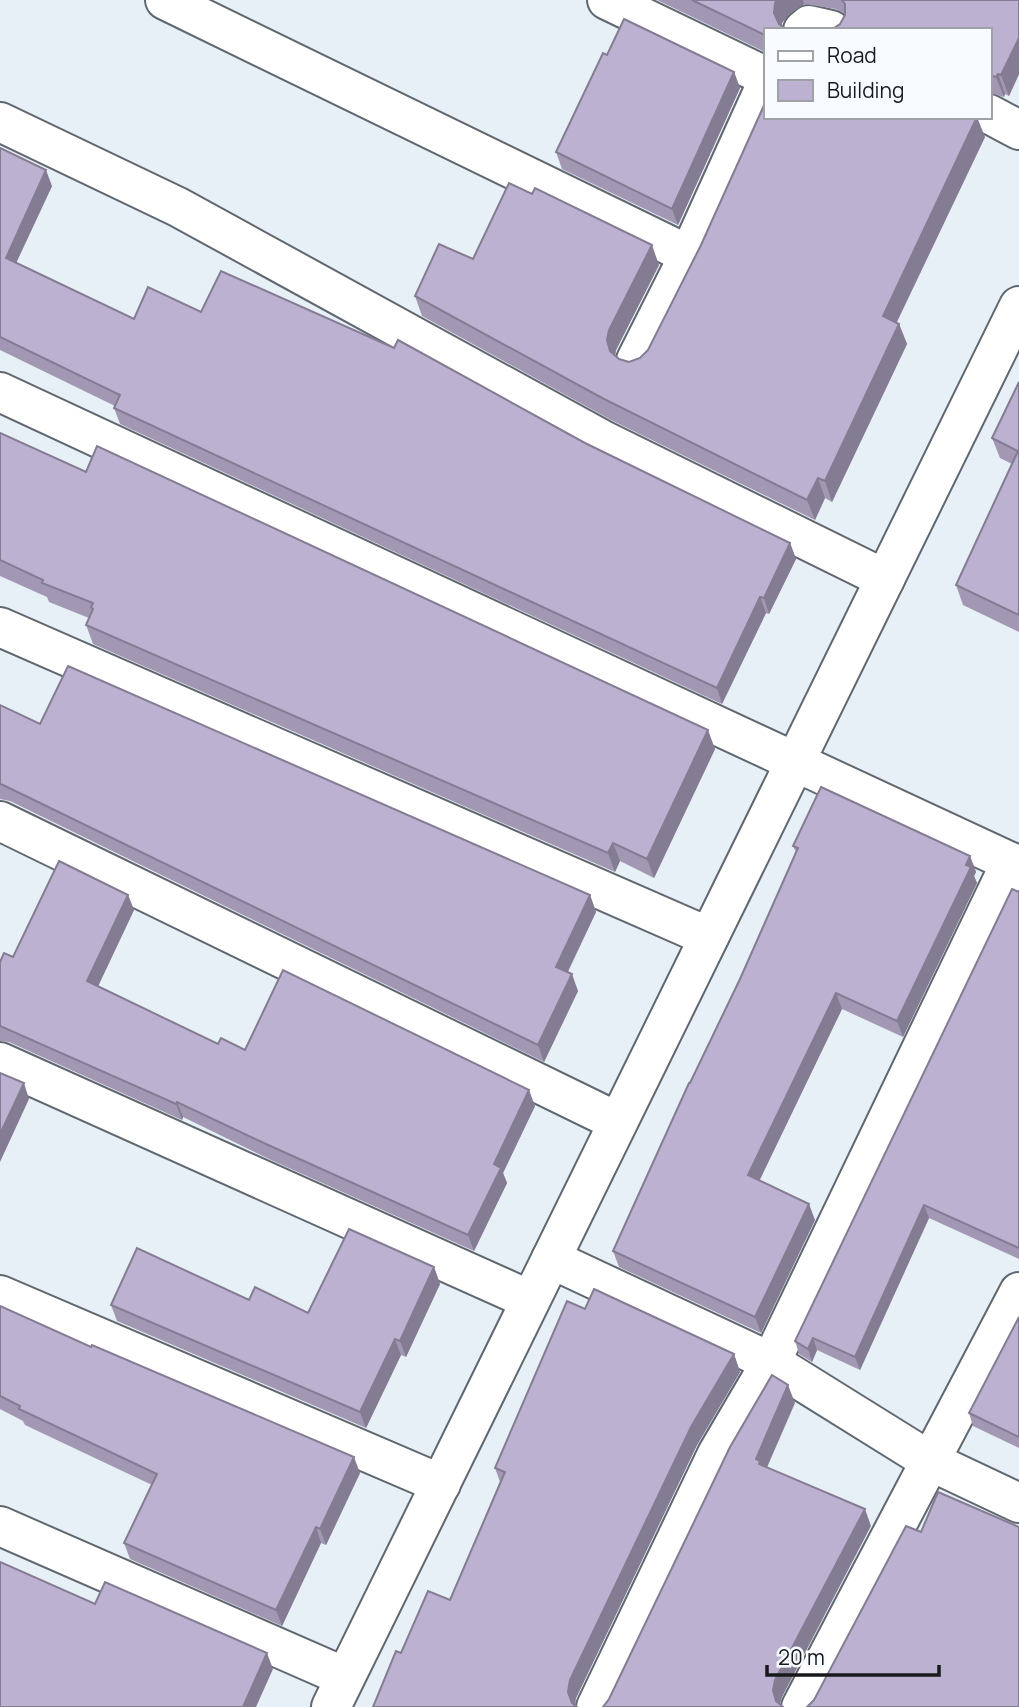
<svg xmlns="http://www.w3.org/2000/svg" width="1019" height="1707" viewBox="0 0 1019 1707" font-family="Manrope,sans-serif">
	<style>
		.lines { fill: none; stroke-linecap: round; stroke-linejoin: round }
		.minor-casing { stroke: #60676e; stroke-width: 42 }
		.minor { stroke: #fff; stroke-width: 38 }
		.wall { fill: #a298b3 }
		.shaded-wall { fill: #847c92 }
		.building { fill: #bcb1d0; stroke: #847c92; stroke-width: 2 }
	</style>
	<rect width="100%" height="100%" fill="#e7eff7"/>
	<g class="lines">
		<g class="minor-casing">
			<g id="minor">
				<polyline points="165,0 689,255"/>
				<polyline points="607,0 765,76"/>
				<polyline points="803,30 809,25 831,30"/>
				<polyline points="989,114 1019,130"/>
				<polyline points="0,122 178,207 601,439 885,579"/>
				<polyline points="636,360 689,255 765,87"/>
				<polyline points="0,392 1019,866"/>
				<polyline points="0,627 709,937"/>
				<polyline points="0,821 618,1122"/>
				<polyline points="0,1062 530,1300"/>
				<polyline points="551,1259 771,1362 930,1461 1019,1503"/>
				<polyline points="0,1295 441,1484"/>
				<polyline points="0,1526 345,1677"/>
				<polyline points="331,1707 1019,306"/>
				<polyline points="596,1707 717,1454 771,1362 1011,862"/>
				<polyline points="801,1707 1019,1292"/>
			</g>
		</g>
		<use href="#minor" class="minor"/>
	</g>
	<g class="wall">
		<polygon points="657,0 1019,0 1019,74 1009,96 1005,94 1004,97 989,93 989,30 840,24 845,14 836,9 804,4 789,14 782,23 782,26 765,30 765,52"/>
		<polygon points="607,55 734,72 740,88 678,225 562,169 556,152"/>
		<polygon points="985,137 897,322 899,324 907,344 832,502 825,498 815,520 611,420 422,316 415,296 473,259 659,265 616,350 615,356 619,359 629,362 640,358"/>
		<polygon points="0,148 52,186 16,263 134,319 201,312 585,443 790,543 796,559 769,614 766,613 722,704 120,424 114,408 115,406 0,350"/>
		<polygon points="1019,382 1019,632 963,605 956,585 1012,464 1000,458 992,438"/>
		<polygon points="0,433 715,749 654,878 620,861 615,872 93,644 86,625 89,618 49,602 47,597 0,576"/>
		<polygon points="0,705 40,724 590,895 596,912 568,972 578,991 544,1062 10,801 0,799"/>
		<polygon points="793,846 970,856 976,872 974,876 977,883 903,1037 842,1009 759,1181 815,1220 761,1333 619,1267 613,1251 740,979 796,852"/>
		<polygon points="1019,892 1019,1259 929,1218 860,1370 817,1350 812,1362 799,1354 795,1341"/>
		<polygon points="128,895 134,910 98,986 218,1044 535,1106 503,1173 507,1183 474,1251 271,1160 183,1117 182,1120 9,1042 0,1041 0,962 13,957"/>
		<polygon points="434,1267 440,1284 406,1357 401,1355 366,1428 117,1321 111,1305 249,1300 308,1313"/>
		<polygon points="0,1306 360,1473 326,1545 321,1543 282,1626 130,1559 124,1543 152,1485 25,1425 23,1421 0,1409"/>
		<polygon points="585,1309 734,1354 740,1372 697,1445 576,1698 401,1653 450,1600 500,1482 495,1468"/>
		<polygon points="1019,1317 1019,1448 973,1426 969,1413"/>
	</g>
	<g class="shaded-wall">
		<polygon points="777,0 803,0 804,4 789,14 782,23 782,30 774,13 775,3"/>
		<polygon points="1019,38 1019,74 1009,96 1001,75"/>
		<polygon points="734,72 740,88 678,225 672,209"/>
		<polygon points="998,74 1005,94 1004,97 996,77"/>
		<polygon points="977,117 985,137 890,336 883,316"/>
		<polygon points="46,170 52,186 11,274 6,258"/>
		<polygon points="652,245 659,265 616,350 614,361 607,340 609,330"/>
		<polygon points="899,324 907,344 832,502 825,481"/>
		<polygon points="818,478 825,498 815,520 807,500"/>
		<polygon points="790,543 796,559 769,614 764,598"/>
		<polygon points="760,597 766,613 722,704 717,688"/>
		<polygon points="708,730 715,749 654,878 647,859"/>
		<polygon points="613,843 620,861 615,872 608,853"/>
		<polygon points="970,856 976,872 974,876 977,883 903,1037 897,1021"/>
		<polygon points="128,895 134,910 93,997 87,981"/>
		<polygon points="590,895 596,912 562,983 556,967"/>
		<polygon points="572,974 578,991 544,1062 538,1045"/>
		<polygon points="836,993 842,1009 754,1192 748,1175"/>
		<polygon points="24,1083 29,1099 0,1162 0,1134"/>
		<polygon points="529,1090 535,1106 503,1173 507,1183 474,1251 468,1235 494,1164"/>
		<polygon points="177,1102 183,1117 182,1120 176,1104"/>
		<polygon points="809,1204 815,1220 761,1333 755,1317"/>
		<polygon points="924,1205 929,1218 860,1370 855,1357"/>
		<polygon points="434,1267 440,1284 406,1357 400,1341"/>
		<polygon points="813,1338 817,1350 812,1362 808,1349"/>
		<polygon points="395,1339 401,1355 366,1428 360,1412"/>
		<polygon points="734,1354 740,1372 697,1445 576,1698 575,1707 573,1707 568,1692 570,1680 691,1427"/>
		<polygon points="788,1385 795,1403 765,1472 756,1459"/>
		<polygon points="354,1457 360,1473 326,1545 320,1529"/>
		<polygon points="865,1509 871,1526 782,1697 779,1707 778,1707 773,1690 775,1680"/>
		<polygon points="316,1527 321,1543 282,1626 276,1610"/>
		<polygon points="267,1653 273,1669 256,1707 243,1707"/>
	</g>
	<g class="building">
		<polygon points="692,0 777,0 775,3 774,13 779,24 788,30 765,30 765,35"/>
		<polygon points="842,0 1019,0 1019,38 1001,75 998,74 996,77 989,75 989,30 831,30 840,24 845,15 845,4"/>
		<polygon points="624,19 734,72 672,209 556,152 603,53 607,55"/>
		<polygon points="765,103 765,117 977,117 883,316 899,324 825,481 818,478 807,500 604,399 415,296 439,244 473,259 509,183 532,194 535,188 652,245 609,330 607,340 610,351 619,359 629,362 640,358 648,350 701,245"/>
		<polygon points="0,148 46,170 6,258 134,319 148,287 201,312 221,271 394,348 398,340 585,443 790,543 764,598 760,597 717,688 114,408 120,395 0,337"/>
		<polygon points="1019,382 1019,615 956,585 1018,451 992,438"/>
		<polygon points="0,433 86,472 97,446 708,730 647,859 613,843 608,853 86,625 93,609 91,607 93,603 42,583 43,580 0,560"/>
		<polygon points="68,666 590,895 556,967 572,974 538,1045 3,785 0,784 0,705 40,724"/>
		<polygon points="821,787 970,856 966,865 971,867 897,1021 836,993 748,1175 809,1204 755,1317 613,1251 689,1083 690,1083 740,979 798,848 793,846"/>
		<polygon points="59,861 128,895 87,981 218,1044 221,1038 245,1050 283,970 529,1090 494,1164 501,1168 468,1235 266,1144 177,1102 176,1104 0,1026 0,962 4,953 13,957"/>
		<polygon points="1012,889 1019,892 1019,1248 924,1205 855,1357 813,1338 808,1349 795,1341"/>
		<polygon points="0,1073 24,1083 0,1134"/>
		<polygon points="349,1229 434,1267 400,1341 395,1339 360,1412 111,1305 137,1248 249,1300 255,1287 308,1313"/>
		<polygon points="594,1289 734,1354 691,1427 570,1680 568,1692 572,1703 577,1707 373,1707 396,1651 401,1653 428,1591 450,1600 505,1472 495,1468 567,1301 585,1309"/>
		<polygon points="0,1306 91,1347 92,1345 354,1457 320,1529 316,1527 276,1610 124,1543 157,1474 19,1409 20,1406 0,1396"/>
		<polygon points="1019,1317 1019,1437 969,1413"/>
		<polygon points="772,1375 788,1385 756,1459 760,1461 759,1464 865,1509 775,1680 773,1690 776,1701 783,1707 603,1707 609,1699 730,1447"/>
		<polygon points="938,1492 1019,1527 1019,1707 807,1707 814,1700 906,1526 921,1532"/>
		<polygon points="0,1562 95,1604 105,1582 267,1653 243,1707 0,1707"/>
	</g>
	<rect x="764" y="28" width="228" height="91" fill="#f8fbff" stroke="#9ea1a5" stroke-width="2"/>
	<rect x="778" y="51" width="35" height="10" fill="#ffffff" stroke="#9ea1a5" stroke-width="2"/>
	<text x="827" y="63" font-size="21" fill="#171a1d">Road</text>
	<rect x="778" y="80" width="35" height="21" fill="#bcb1d0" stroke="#9ea1a5" stroke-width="2"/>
	<text x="827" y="98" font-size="21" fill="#171a1d">Building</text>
	<path d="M767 1665v10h172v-10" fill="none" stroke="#171a1d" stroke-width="3.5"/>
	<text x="778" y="1665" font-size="21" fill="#171a1d" stroke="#f8fbff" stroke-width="5" paint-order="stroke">20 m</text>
</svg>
